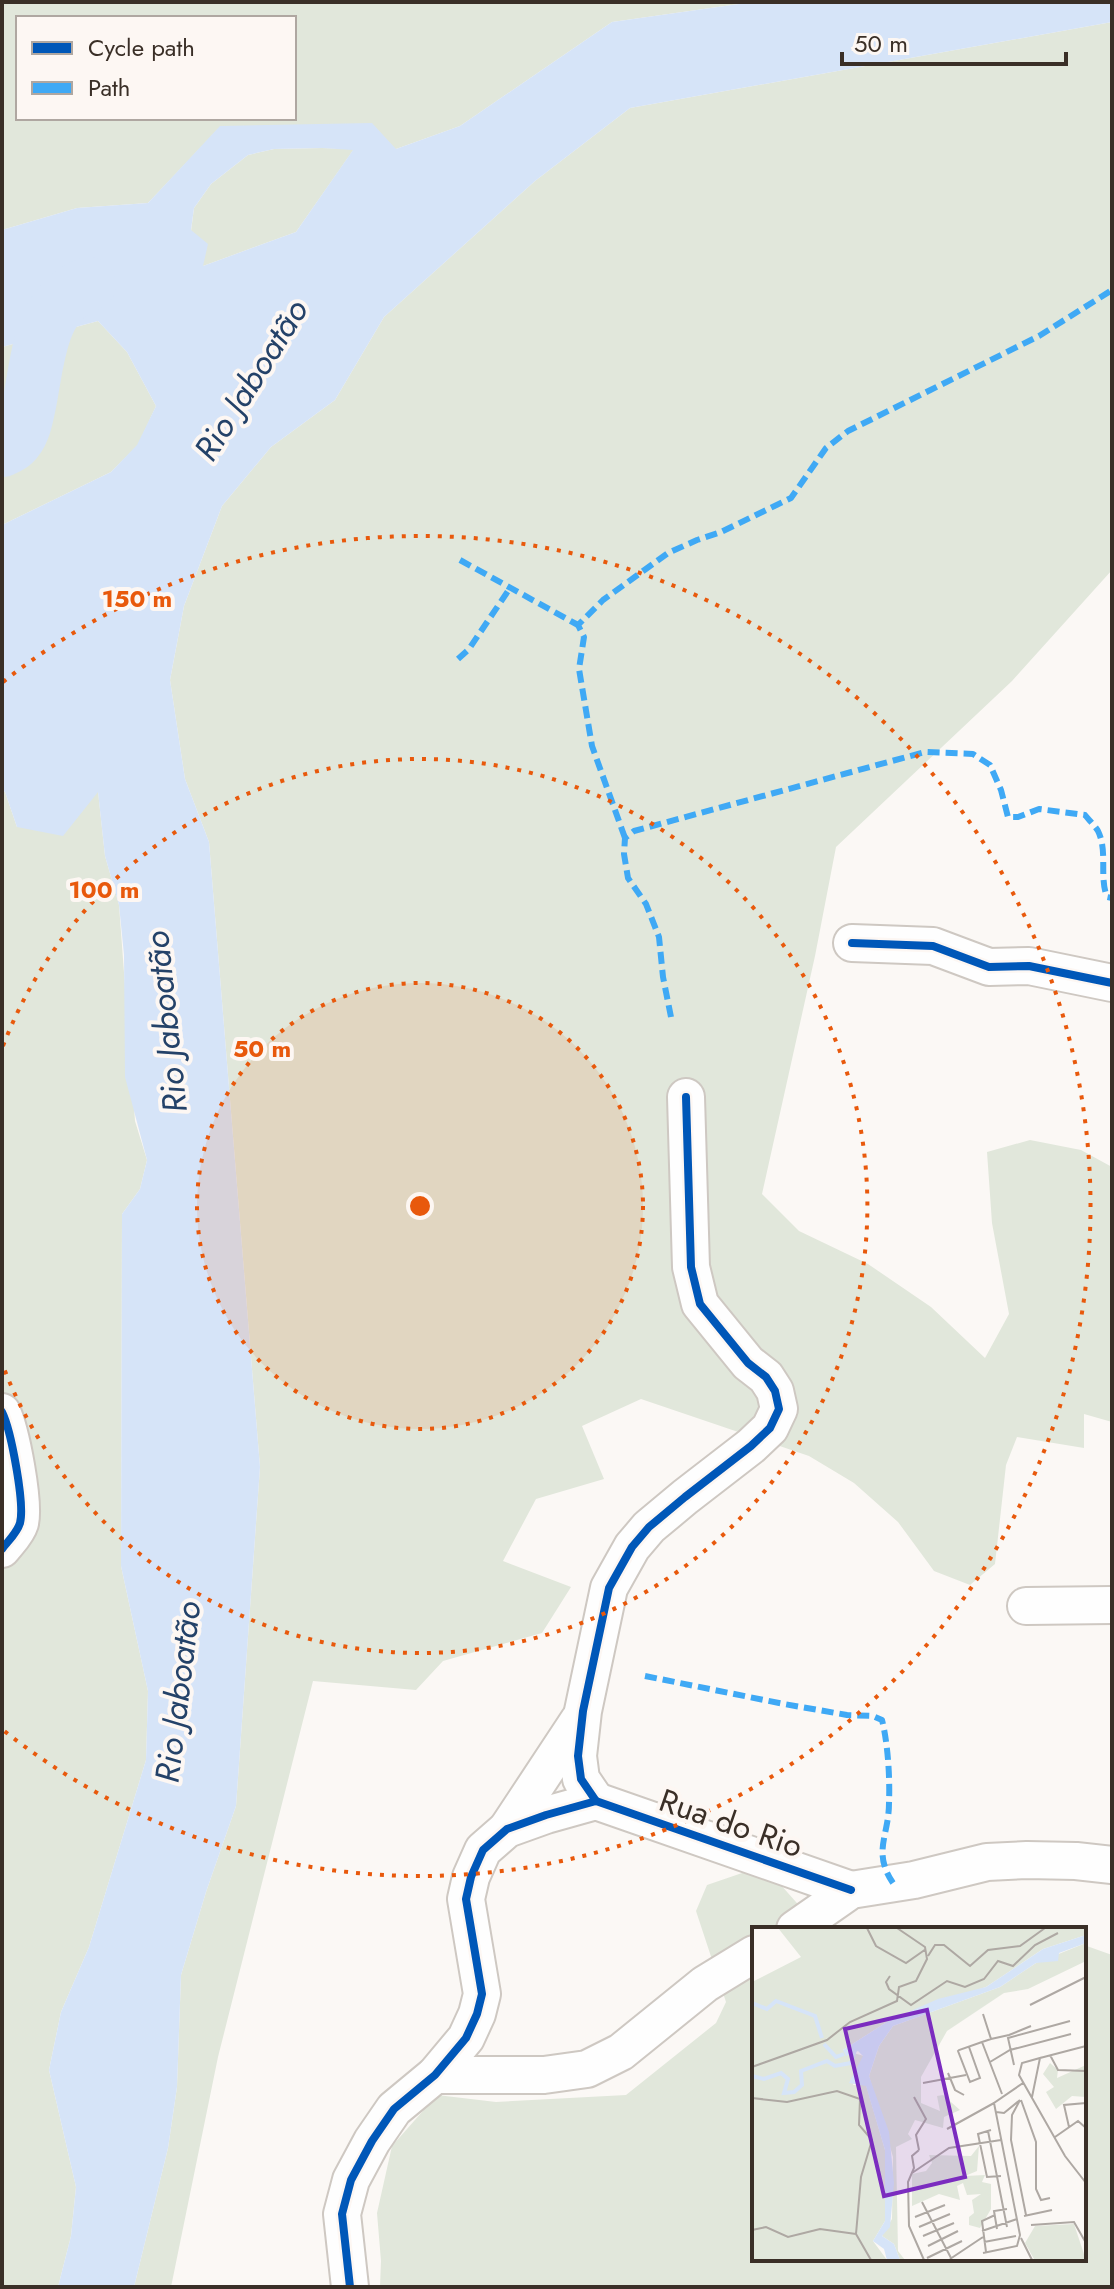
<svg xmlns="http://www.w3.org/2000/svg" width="1114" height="2289" viewBox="0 0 1114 2289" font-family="Jost,sans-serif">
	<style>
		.green { fill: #e1e7db; fill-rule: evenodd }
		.water { fill: #d6e4f8; fill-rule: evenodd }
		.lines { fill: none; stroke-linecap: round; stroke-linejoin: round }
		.river { stroke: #d6e4f8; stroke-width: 54 }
		.street-casing { stroke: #cec8c2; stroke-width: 40 }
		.street { stroke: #fefefe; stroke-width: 36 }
		.quiet { stroke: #3fa9f5; stroke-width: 6; stroke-dasharray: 12 6; stroke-linecap: butt }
		.cycleway-casing { stroke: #fdf7f3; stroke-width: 13 }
		.cycleway { stroke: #0057b8; stroke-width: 8 }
		.ring { fill: none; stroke: #e8590c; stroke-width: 4; stroke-dasharray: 4 8 }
		.labels { text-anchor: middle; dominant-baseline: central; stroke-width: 8; stroke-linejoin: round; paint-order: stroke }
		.street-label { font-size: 32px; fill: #3a2f27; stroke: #fdf7f3 }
		.water-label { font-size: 34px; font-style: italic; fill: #244269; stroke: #fdf7f3 }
		.inset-river { fill: none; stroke: #d6e4f8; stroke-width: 4 }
		.inset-road { fill: none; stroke: #aea8a3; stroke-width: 2 }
		.view { fill: #7b2cbf; fill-opacity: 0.15; stroke: #7b2cbf; stroke-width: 4 }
		.inset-edge { fill: none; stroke: #3a2f27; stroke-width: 4 }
		.centre { fill: #e8590c; stroke: #fdf7f3; stroke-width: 4 }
		.ring-label { font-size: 24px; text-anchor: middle; font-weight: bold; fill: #e8590c; stroke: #fdf7f3; stroke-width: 8; stroke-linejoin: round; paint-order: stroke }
	</style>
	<rect width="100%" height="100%" fill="#fbf8f5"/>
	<g class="green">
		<path d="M2,2H753L612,22L460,126L396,149L221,126L148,203L77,208L2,230ZM18,18H294V118H18Z"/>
		<polygon points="1112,22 1112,570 1012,681 836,847 815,956 762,1194 799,1231 868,1264 931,1307 985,1358 1009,1314 992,1223 987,1152 1030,1140 1081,1150 1112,1167 1112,1422 1084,1414 1084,1448 1017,1437 1006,1465 995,1564 970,1585 934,1571 898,1522 854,1483 809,1456 641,1399 582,1426 604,1479 536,1499 503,1561 571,1587 542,1633 443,1661 416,1690 313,1681 218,2057 171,2287 134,2287 168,2148 177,2087 181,1975 206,1892 236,1806 260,1467 209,842 185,779 170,680 184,606 222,506 271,447 335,400 384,317 535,181 630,108"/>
		<polygon points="322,148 354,149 296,232 203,266 191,231 194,208 211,184 248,155 274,149"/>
		<polygon points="98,321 127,352 156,406 138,445 111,472 2,525 2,347"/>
		<polygon points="2,790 5,792 17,827 98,791 105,856 119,905 135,1121 147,1160 140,1189 122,1214 121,1566 148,1691 146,1760 89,1947 61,2012 49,2070 76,2187 71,2236 58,2287 2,2287"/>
		<polygon points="745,1872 780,1884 820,1929 754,1929 754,2259 1084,2259 1084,1945 1112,1955 1112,2287 380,2287 381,2261 377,2213 392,2146 437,2095 496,2102 626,2095 716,2023 726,2002 696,1911 707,1885"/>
	</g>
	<path class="water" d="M753,2H1112V22L630,108L535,181L384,317L335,400L271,447L222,506L184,606L170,680L185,779L209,842L260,1467L236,1806L206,1892L181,1975L177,2087L168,2148L134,2287H58L71,2236L76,2187L49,2070L61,2012L89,1947L146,1760L148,1691L121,1566L122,1214L140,1189L147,1160L125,1077L124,955L119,905L105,856L98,792L63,836L17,827L5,792L2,790V525L111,472L137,445L156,406L127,352L98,321L2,347V230L77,208L148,203L220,126L372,123L396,149L460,126L612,22ZM322,148L353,150L296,232L203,266L208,244L191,230L194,208L211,184L248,155L274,149Z"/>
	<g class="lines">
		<path class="river" d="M2,450C6,448 10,447 13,444C24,434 26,418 29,405C38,361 39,301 89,284"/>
		<g class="street-casing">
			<g id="street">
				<polyline points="852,943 933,946 989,967 1029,966 1112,983"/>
				<path d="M2,1412C11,1430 25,1504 20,1523C17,1533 8,1541 2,1549"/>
				<polyline points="1026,1606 1112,1605"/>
				<polyline points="596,1801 581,1779 578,1756 583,1711 609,1588 632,1547 649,1527 685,1497 751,1446 770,1428 779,1409 775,1391 766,1377 748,1363 700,1304 691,1267 686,1097"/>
				<polyline points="507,1829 579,1720"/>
				<polyline points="795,1929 851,1890 914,1880 987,1862 1027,1860 1076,1861 1112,1865"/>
				<polyline points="435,2075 544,2075 587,2069 621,2052 705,1984 754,1954"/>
				<polyline points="350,2287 342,2214 351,2180 372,2141 394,2109 435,2075 466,2038 477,2014 482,1994 466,1899 471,1877 483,1850 507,1829 546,1815 596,1801 851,1890"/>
			</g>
		</g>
		<use href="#street" class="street"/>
		<g class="quiet">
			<polyline points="460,560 578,625"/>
			<polyline points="458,659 469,649 510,588"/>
			<polyline points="625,838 592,746 579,669 584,637 578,625 603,600 668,553 697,540 721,532 791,498 826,448 848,431 1039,336 1112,290"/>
			<path d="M671,1017L663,977L659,937L646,904L628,878L624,854L625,838L634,831L925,752L973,754L990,765L1001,790L1008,817H1018L1039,809L1085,815C1089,820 1095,826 1098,831C1108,851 1099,876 1107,897L1112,898"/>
			<path d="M645,1676L784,1704L847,1715L873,1716L882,1720C888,1744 890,1778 889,1803C889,1836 872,1852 893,1883"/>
		</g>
		<g class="cycleway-casing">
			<g id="cycleway">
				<polyline points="852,943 933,946 989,967 1029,966 1112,983"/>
				<path d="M2,1412C11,1430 25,1504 20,1523C17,1533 8,1541 2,1549"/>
				<polyline points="596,1801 581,1779 578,1756 583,1711 609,1588 632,1547 649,1527 685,1497 751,1446 770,1428 779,1409 775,1391 766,1377 748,1363 700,1304 691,1267 686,1097"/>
				<polyline points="350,2287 342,2214 351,2180 372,2141 394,2109 435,2075 466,2038 477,2014 482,1994 466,1899 471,1877 483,1850 507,1829 546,1815 596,1801 851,1890"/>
			</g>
		</g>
		<use href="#cycleway" class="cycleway"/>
	</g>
	<circle cx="420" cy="1206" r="223" fill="#e8590c" fill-opacity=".12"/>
	<g class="ring">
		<circle cx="420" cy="1206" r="223"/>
		<path d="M3 1046A447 447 0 1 1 3 1366"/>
		<path d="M3 682A670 670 0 1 1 3 1730"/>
	</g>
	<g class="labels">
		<g class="street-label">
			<text transform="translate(731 1823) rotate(19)">Rua do Rio</text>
		</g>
		<g class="water-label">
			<text transform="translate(251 380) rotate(-58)">Rio Jaboatão</text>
			<text transform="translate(166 1022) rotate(-96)">Rio Jaboatão</text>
			<text transform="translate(178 1692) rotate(-83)">Rio Jaboatão</text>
		</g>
	</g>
	<g transform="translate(752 1927)">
		<rect width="334" height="334" fill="#fbf8f5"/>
		<path d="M26,1H334V8L291,22L234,60L138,93L91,123L112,129L101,158H114L133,223V294L121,314L135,333H0V55L49,30ZM334,16V34L276,62L252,66L195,104L169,150V176L188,184L185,169L191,168L208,183L192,190L191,201L163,193L156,207L160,212L144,220L146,324L153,333H148L142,317L130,309L140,292L141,230L117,149L127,119L141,99L248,60L284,36ZM298,136L306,143L305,151L334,138V170L320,169L304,182L294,165L302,160L291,147ZM227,219L225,244L213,249L233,248L230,255L239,257V282L228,301L217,298V290L222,286L220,273L229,267L215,268L211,256L205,259L208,273L187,267L160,279V247L174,244L180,236L177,228L219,229ZM322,297L334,333L282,332L273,316L283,299Z" fill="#e1e7db"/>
		<path d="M334,8V16L307,26L306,34L284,36L248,60L141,99L127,119L117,149L137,205L142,256L138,300L130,309L142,317L148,333H135L132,322L121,314L133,294V223L114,159L97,156L111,129L106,124L94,129L91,123L138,93L186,72L234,60L291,22Z" fill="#d6e4f8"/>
		<path class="inset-river" d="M0,76L15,82L24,74L63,89L70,111M72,117L84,130L92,127M0,149L12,152L29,146L36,152L32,166L42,165L50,158L49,144L75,134L83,139L99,136L103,123"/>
		<path class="inset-road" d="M115,1L124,19L154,36L174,22M176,29L183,18H192L218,39L236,23L268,19L293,1M138,49L134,55L137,62L159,78L195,54L213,60L232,52L246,34L261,39L283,18L306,6M278,78L334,50M231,87L239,112M230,115L250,167M217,120L228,151L218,155L206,124L207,123L230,115L239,112L257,108L279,99M298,128L306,143L334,144M288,131L334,119M238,135L258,123L319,107M262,138L256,111L318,94M0,140L75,113L98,95L145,74L147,60L164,54L175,32L173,20L145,1M196,146L203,163L212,168M171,156L214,148M162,170L174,192L164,208L167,223M280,170L288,131L270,136L267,148L313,229L334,256M0,171L35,175L85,164L108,172L107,198L120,213L109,250L104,307L119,333M268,173L260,188L259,213L274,288M269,173L284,215V262L289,273L298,271M244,185L252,186L268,173M317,200L312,178L334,176M195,202L242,176M239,203L226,207L235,250L249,249M236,204L255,300M303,210L326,194L334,201M167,223L160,229L162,241L156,255L157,299L172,333M160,246L197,221L249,213M170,275L199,331M272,289L300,283M163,290L193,278M279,298L322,295L334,316M167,300L198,287M245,302L242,284L255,282M0,303L14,300L36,310L68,302L104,307M230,304L265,292M171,309L202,296M269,311L280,333M232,315L264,309M176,319L206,304M234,325L230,294L243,288M231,326L265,319L268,308L242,176L271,156M175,331L210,314M198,332L231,310"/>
		<path class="view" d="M175,83L213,250L132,269L93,102Z"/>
		<rect width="334" height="334" class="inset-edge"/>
	</g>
	<circle cx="420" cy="1206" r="12" class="centre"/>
	<g class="ring-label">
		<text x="137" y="607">150 m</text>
		<text x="104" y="898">100 m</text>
		<text x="262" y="1057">50 m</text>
	</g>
	<rect width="1114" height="2289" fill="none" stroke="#3a2f27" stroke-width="8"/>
	<rect x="16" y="16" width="280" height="104" fill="#fdf7f3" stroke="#afa7a1" stroke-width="2"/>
	<rect x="32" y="42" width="40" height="12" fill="#0057b8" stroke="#afa7a1" stroke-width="2"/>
	<text x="88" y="56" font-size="24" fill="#3a2f27">Cycle path</text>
	<rect x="32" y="82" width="40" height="12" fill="#3fa9f5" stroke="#afa7a1" stroke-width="2"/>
	<text x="88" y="96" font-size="24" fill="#3a2f27">Path</text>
	<path d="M842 52v12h224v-12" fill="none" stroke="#3a2f27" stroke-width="4"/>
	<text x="854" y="52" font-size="24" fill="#3a2f27" stroke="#fdf7f3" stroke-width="6" paint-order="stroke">50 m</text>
</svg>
